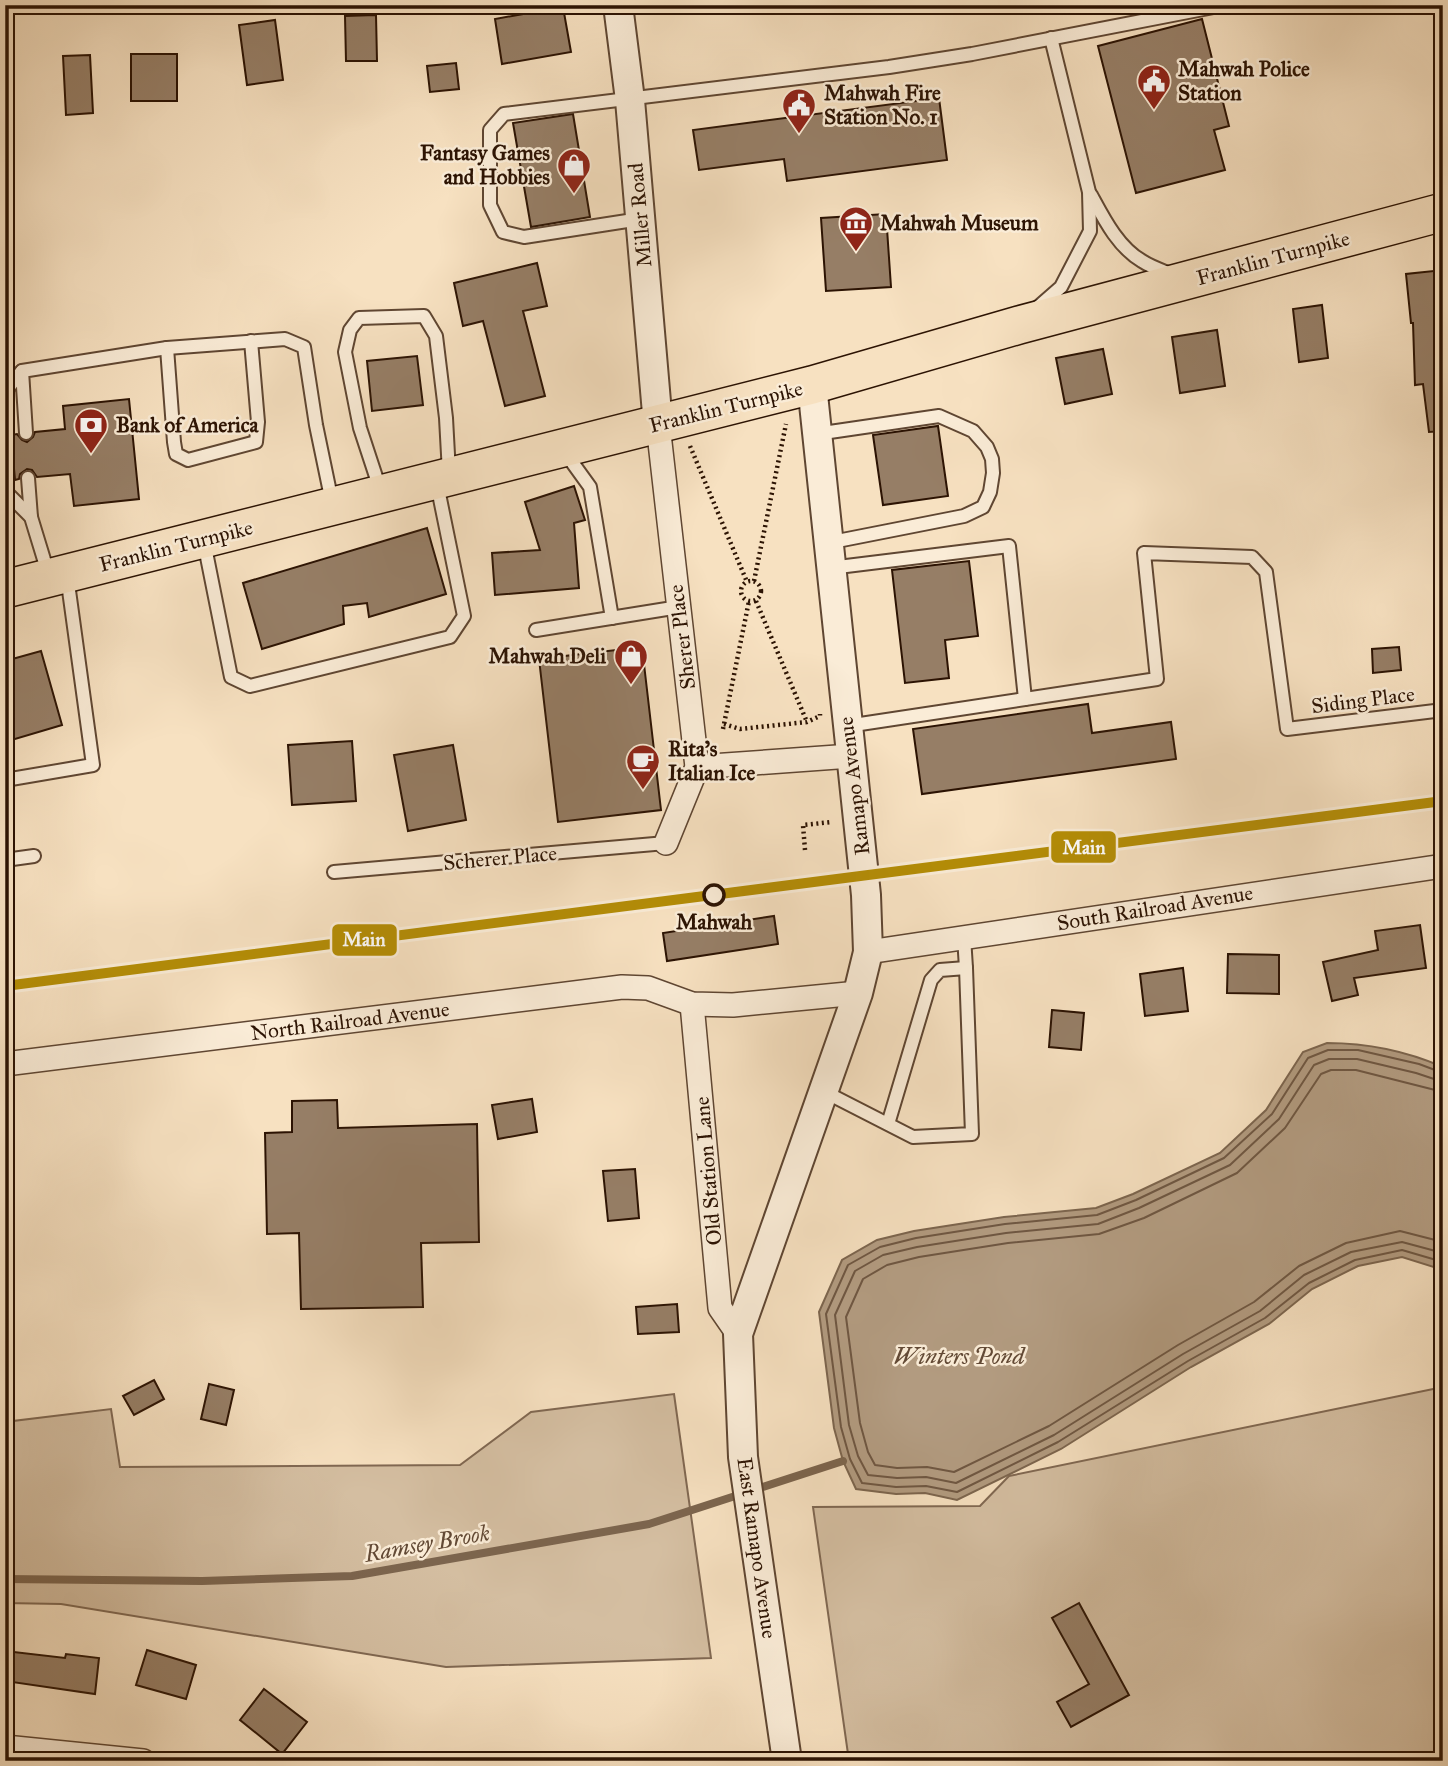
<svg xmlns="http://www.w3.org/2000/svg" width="1448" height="1766" viewBox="0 0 1448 1766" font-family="'IM FELL Great Primer',serif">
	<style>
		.green { fill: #d4bea1; stroke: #806852; stroke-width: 2 }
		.water { fill: #b29b80; stroke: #7c654e; stroke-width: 2 }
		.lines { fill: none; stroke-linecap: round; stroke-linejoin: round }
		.shore { stroke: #6f5742; stroke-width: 2 }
		.stream { stroke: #7c654e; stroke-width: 8 }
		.building { fill: #967e66; stroke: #2c1303; stroke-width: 2 }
		.service-casing { stroke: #5f4632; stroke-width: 16 }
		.minor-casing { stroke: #5f4632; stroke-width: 26 }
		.tertiary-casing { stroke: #5f4632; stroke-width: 32 }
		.primary-casing { stroke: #2c1303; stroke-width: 40 }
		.path { stroke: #2c1303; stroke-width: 4.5; stroke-dasharray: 2 3.5; stroke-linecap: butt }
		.service { stroke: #faecd7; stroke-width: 12 }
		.minor { stroke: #faecd7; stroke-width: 23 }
		.tertiary { stroke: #faecd7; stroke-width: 28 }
		.primary { stroke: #f7e1c1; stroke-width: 37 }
		.rail-1-casing { stroke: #faecd7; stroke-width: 16 }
		.rail-1 { stroke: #b48d06; stroke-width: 10 }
		.stop-dot { fill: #faecd7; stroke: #2c1303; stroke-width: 3.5 }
		.labels { text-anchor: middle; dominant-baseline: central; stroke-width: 5; stroke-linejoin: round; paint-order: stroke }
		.poi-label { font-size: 21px; font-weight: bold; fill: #2c1303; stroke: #faecd7; text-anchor: start }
		.street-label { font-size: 21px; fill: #2c1303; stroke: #faecd7 }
		.stop-label { font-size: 21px; font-weight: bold; fill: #2c1303; stroke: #faecd7 }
		.water-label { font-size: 23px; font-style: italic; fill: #624935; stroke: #faecd7 }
		.line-badge { stroke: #faecd7; stroke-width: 2.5 }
		.badge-label { font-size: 19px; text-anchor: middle; font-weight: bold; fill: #fff }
	</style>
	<rect width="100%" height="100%" fill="#f7e1c1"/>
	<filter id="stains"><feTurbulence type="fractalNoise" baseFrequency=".00286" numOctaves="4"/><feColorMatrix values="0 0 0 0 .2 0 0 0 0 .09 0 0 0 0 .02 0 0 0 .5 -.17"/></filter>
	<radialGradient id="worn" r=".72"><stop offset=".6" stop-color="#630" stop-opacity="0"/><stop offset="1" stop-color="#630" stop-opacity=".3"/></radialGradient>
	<g class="green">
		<polygon points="1443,1387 1443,1761 849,1761 813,1507 980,1506 1009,1476"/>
		<polygon points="674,1394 711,1658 446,1667 61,1604 5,1603 5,1422 111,1409 120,1467 460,1465 531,1412"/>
	</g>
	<path class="water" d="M1327,1043C1367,1043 1406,1051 1443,1067V1270L1402,1257L1358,1266L1312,1289L1269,1324L1191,1367L1061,1449L957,1500L925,1493L896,1494L856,1489L843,1461L834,1428L819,1312L842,1260L877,1240L914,1231L1004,1217L1096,1208L1133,1194L1220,1153L1266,1110L1303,1052Z"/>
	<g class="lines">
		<g class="shore">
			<polyline points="1443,1073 1419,1064 1358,1050 1328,1050 1308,1058 1272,1114 1224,1158 1136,1200 1097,1215 1005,1224 916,1238 880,1247 848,1265 826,1314 841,1427 850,1459 862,1483 896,1487 926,1486 957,1492 1058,1442 1188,1361 1265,1318 1309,1283 1355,1260 1402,1250 1443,1262"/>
			<polyline points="1443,1082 1416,1073 1357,1059 1329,1059 1314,1065 1279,1119 1230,1165 1139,1208 1098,1224 1006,1233 917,1247 883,1255 855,1271 835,1315 849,1425 858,1456 868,1475 897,1478 926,1477 956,1483 1054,1435 1183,1354 1260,1311 1304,1275 1351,1252 1402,1242 1443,1253"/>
			<polyline points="1443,1092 1356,1070 1331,1070 1321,1074 1285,1128 1237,1173 1144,1218 1099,1234 1008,1243 919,1257 887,1265 863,1279 846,1317 860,1423 868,1452 875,1465 897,1468 927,1467 954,1472 1049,1426 1178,1345 1254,1302 1299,1266 1346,1243 1400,1231 1443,1242"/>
		</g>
		<polyline class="stream" points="5,1579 202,1581 352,1576 649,1524 843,1461"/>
	</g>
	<g class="building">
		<polygon points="563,7 571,52 502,64 495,19"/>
		<polygon points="376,15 377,61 346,61 345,16"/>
		<polygon points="1202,19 1229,126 1214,130 1225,170 1136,193 1098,46"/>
		<polygon points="275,20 283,80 247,85 239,25"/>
		<rect x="131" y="54" width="46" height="47"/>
		<polygon points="90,55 93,113 66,115 63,56"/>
		<polygon points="456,63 459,89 430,92 427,66"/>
		<polygon points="939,98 947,160 787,181 784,159 699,170 693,130"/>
		<polygon points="573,114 590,217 531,227 513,123"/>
		<polygon points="886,214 891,287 826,291 821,218"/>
		<polygon points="537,263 547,306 523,311 545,396 505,406 483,321 463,326 454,283"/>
		<polygon points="1443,270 1443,431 1429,432 1423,384 1415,385 1413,323 1411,323 1406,274"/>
		<polygon points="1322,305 1328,358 1299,362 1293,309"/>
		<polygon points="1217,330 1225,386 1180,393 1172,337"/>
		<polygon points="1103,349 1112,394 1065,404 1056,358"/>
		<polygon points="417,356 423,405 372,411 367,361"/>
		<polygon points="129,399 139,499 74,506 70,474 37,477 32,470 27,469 20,474 19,479 15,480 11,435 17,434 22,440 27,442 33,437 35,432 65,429 63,406"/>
		<polygon points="938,426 948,496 883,505 873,435"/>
		<polygon points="574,486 585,520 574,523 579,588 495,595 492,553 540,550 525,502"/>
		<polygon points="427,528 446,594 369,617 367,603 343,606 344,624 262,649 243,583"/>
		<polygon points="969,561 978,636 945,640 949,678 905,683 892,570"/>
		<polygon points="642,647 661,810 558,822 539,659"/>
		<polygon points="1399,647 1401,670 1373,673 1372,649"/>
		<polygon points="41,651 62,725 5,742 5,661"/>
		<polygon points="1088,704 1092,733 1171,722 1176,759 922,794 913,729"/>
		<polygon points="352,741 356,801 292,805 288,745"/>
		<polygon points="453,745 466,820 408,831 394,755"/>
		<polygon points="774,916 778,944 667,961 663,933"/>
		<polygon points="1420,925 1426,968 1354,978 1358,995 1332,1001 1323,962 1378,950 1375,931"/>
		<polygon points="1228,954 1279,955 1279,994 1227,993"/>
		<polygon points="1183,968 1188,1011 1145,1016 1140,974"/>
		<polygon points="1052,1010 1084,1013 1081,1050 1049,1047"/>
		<polygon points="532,1099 537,1132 498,1139 492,1105"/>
		<polygon points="337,1100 338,1128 477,1124 479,1242 421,1243 423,1307 301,1309 299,1233 267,1234 265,1133 292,1132 292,1101"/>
		<polygon points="635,1169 639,1218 608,1221 603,1171"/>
		<polygon points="677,1304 679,1332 638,1334 636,1307"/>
		<polygon points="154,1380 164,1399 134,1415 123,1396"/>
		<polygon points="209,1384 234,1390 226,1425 201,1419"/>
		<polygon points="1079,1603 1129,1695 1071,1727 1057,1702 1089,1684 1052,1618"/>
		<polygon points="147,1650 196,1665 186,1699 136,1685"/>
		<polygon points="5,1651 65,1658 66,1654 99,1658 95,1694 5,1681"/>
		<polygon points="264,1689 307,1722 282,1754 240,1720"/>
	</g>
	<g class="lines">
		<g class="service-casing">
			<g id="service">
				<path d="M1091,195C1104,219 1118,247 1142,261C1151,267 1163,271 1173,275"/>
				<polyline points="640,219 524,237 503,232 490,205 490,130 504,114 889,67 972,54 1224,5"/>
				<polyline points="1037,308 1061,287 1090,231 1089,192 1051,38"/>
				<polyline points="167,348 174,442 176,454 188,460 256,442 258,422 251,341"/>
				<polyline points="5,392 22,371"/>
				<polyline points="26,433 22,371 167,348 285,339 304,347 316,425 332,502"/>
				<polyline points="816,434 939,416 973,431 987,447 992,459 993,473 990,492 983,507 964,516 827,543"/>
				<polyline points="564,451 590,487 612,618"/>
				<polyline points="28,478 31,517"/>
				<polyline points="5,491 31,517 49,576"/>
				<polyline points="381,492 360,428 345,352 350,330 359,318 424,316 436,336 446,418 449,473"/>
				<polyline points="204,542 231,677 250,686 450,637 464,616 437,484"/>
				<polyline points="830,568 1009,546 1025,699"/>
				<polyline points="536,630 679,607"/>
				<polyline points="847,726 1157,679 1144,553 1252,557 1266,572 1287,729 1443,710"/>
				<polyline points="5,780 93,765 67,576"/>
				<polyline points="5,860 34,856"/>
				<polyline points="334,872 666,843"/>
				<polyline points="964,937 966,968"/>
				<polyline points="825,1092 913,1137 972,1134 966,968 940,970 931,980 888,1124"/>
			</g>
		</g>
		<g class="minor-casing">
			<g id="minor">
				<polyline points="658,425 697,767 666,843"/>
				<polyline points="697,767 851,756"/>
				<polyline points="868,952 1443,866"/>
				<polyline points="692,1004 720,1308 738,1334"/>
				<polyline points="5,1064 622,987 648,988 692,1004 733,1005 858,993"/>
				<polyline points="5,1747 143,1761"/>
			</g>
		</g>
		<g class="tertiary-casing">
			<g id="tertiary">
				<polyline points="618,5 630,100 658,425"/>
				<polyline points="787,1761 743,1457 738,1334 858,993 868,952 866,895 812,385"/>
			</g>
		</g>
		<g class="primary-casing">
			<polyline id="primary" points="5,589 812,385 1019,325 1443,212"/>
		</g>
		<g class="path">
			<polyline points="690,446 747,582"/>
			<polyline points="754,581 786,424"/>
			<circle cx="751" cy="591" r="10"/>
			<polyline points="756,601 807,722"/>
			<polyline points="724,724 740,729 807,722 820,716 820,714"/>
			<polyline points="723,729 749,601"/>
			<polyline points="805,850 803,825 832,822"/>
		</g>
		<use href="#service" class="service"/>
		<use href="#minor" class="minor"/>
		<use href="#tertiary" class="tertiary"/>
		<use href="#primary" class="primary"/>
		<g class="rail-1-casing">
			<polyline id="rail-1" points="5,986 1443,801"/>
		</g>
		<use href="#rail-1" class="rail-1"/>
	</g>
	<defs>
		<g id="civic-pin" transform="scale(1.75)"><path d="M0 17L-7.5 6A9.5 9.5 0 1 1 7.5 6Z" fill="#8f2418" stroke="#faecd7"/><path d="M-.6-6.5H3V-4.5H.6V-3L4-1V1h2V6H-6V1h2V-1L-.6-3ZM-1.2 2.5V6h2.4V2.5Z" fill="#fff"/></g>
		<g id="shop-pin" transform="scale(1.75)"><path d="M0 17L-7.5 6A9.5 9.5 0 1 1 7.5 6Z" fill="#8f2418" stroke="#faecd7"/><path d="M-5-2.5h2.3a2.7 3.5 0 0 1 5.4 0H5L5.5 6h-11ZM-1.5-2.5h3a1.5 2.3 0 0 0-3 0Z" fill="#fff"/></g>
		<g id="museum-pin" transform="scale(1.75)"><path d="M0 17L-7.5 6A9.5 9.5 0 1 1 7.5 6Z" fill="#8f2418" stroke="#faecd7"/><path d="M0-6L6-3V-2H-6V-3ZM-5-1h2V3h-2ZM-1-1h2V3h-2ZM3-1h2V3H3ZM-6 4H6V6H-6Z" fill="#fff"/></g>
		<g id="bank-pin" transform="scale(1.75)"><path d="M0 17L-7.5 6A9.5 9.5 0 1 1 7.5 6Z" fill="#8f2418" stroke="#faecd7"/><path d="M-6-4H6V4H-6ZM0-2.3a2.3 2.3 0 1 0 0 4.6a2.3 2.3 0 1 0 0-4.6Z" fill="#fff"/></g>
		<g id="cafe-pin" transform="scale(1.75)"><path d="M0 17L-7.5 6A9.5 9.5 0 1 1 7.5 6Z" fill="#8f2418" stroke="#faecd7"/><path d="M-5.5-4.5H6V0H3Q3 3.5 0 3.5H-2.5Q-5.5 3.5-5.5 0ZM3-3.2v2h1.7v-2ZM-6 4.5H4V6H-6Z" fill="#fff"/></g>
	</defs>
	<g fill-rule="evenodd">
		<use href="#civic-pin" x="1154" y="81"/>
		<use href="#civic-pin" x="799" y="105"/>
		<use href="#shop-pin" x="574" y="165"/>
		<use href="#museum-pin" x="856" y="223"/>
		<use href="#bank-pin" x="91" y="425"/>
		<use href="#shop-pin" x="631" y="656"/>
		<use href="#cafe-pin" x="643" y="761"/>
	</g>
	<circle class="stop-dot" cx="714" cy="895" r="10"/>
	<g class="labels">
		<g class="poi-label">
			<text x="1178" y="69">Mahwah Police<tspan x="1178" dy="24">Station</tspan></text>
			<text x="824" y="93">Mahwah Fire<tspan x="824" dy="24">Station No. 1</tspan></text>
			<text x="550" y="153" text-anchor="end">Fantasy Games<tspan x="550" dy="24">and Hobbies</tspan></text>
			<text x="880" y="223">Mahwah Museum</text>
			<text x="116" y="425">Bank of America</text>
			<text x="606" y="656" text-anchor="end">Mahwah Deli</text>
			<text x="668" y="749">Rita's<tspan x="668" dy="24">Italian Ice</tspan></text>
		</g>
		<g class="street-label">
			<text transform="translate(640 215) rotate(-95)">Miller Road</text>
			<text transform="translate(1273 258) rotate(-15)">Franklin Turnpike</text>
			<text transform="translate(726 407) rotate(-14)">Franklin Turnpike</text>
			<text transform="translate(176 546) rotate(-14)">Franklin Turnpike</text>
			<text transform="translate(682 637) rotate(-97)">Sherer Place</text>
			<text transform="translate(1363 700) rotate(-7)">Siding Place</text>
			<text transform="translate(854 786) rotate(-97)">Ramapo Avenue</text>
			<text transform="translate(500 858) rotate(-5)">Scherer Place</text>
			<text transform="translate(1155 908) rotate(-9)">South Railroad Avenue</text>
			<text transform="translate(350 1021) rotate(-7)">North Railroad Avenue</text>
			<text transform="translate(708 1171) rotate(-95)">Old Station Lane</text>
			<text transform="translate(757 1548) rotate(82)">East Ramapo Avenue</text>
		</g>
		<g class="stop-label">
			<text x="714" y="922">Mahwah</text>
		</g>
		<g class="water-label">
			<text x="959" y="1356">Winters Pond</text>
			<text transform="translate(427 1543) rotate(-10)">Ramsey Brook</text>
		</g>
	</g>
	<g class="line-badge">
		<rect x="1050" y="830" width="67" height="34" rx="7" fill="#b48d06"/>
		<rect x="331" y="923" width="67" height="34" rx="7" fill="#b48d06"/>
	</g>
	<g class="badge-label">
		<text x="1084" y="854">Main</text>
		<text x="364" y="946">Main</text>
	</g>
	<rect width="1448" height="1766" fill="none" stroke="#f7e1c1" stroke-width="28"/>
	<rect x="7" y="7" width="1434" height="1752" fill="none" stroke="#2c1303" stroke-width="3.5"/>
	<rect x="14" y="14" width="1420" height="1738" fill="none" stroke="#2c1303" stroke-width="2"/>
	<rect width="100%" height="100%" filter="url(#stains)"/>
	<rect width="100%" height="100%" fill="url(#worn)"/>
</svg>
